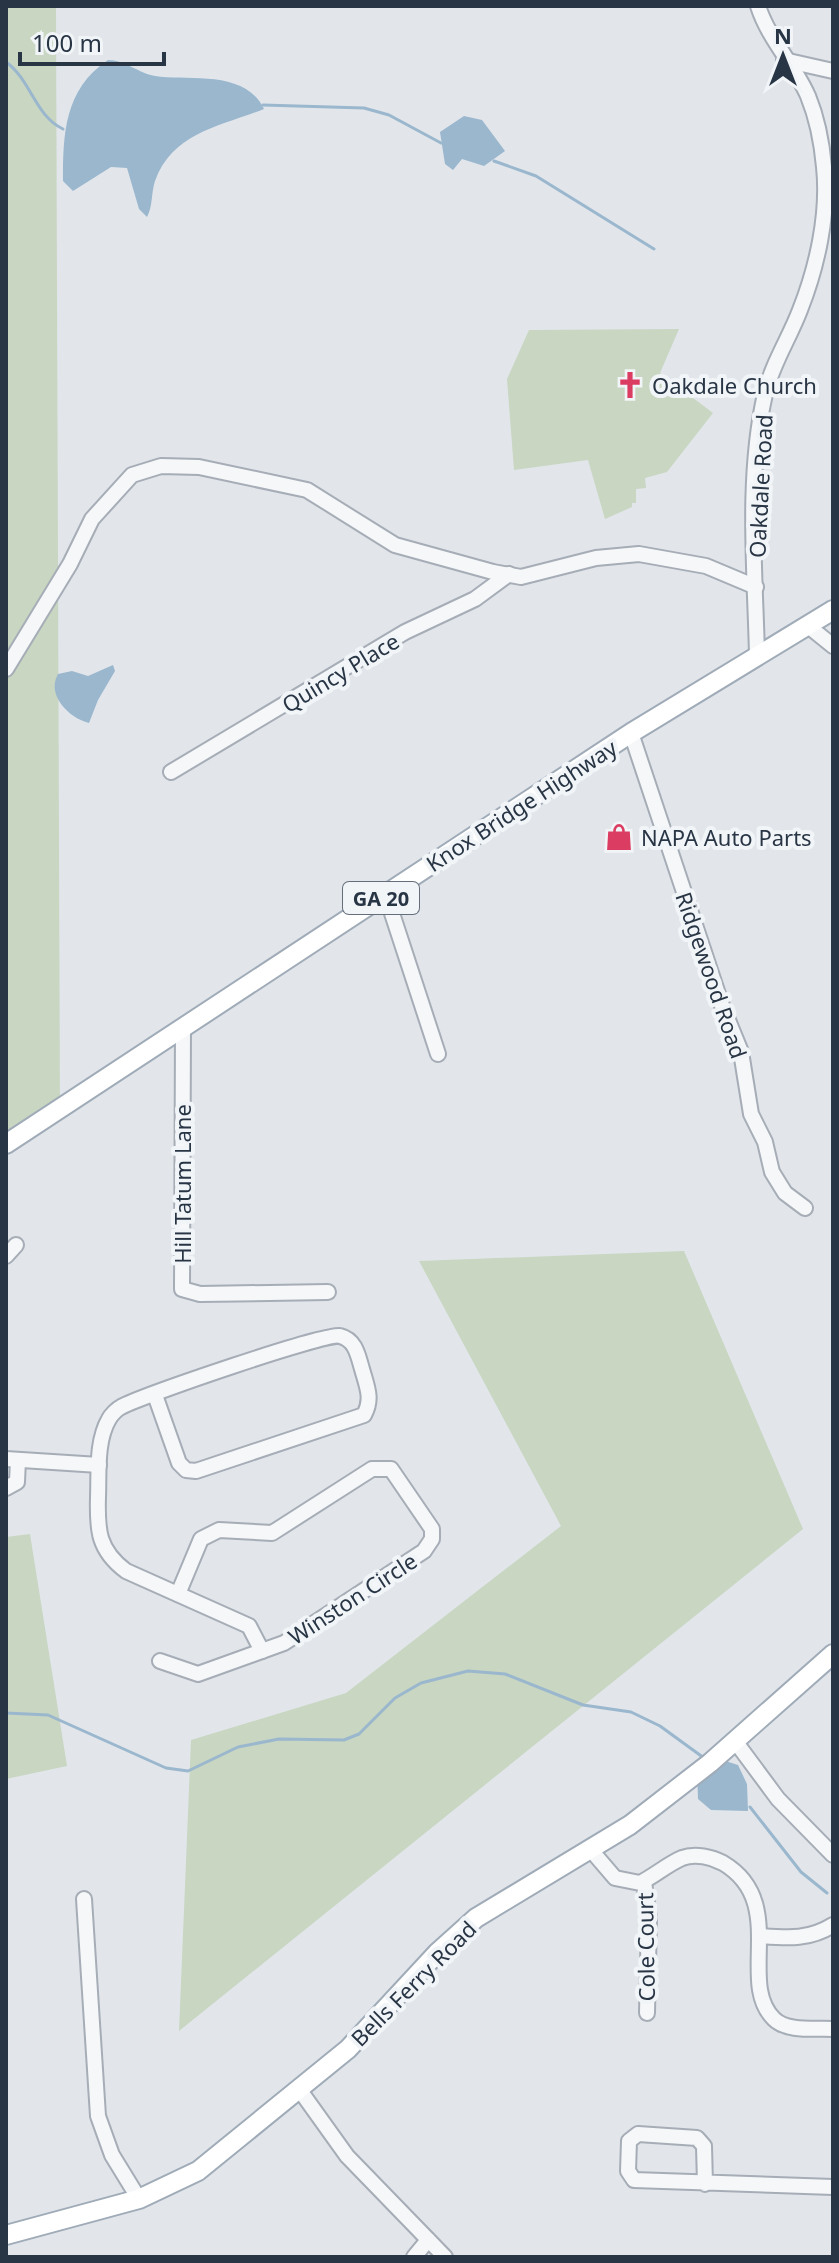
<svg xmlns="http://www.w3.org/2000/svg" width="839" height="2263" viewBox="0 0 839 2263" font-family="'Noto Sans',sans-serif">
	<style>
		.green { fill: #c8d6c2 }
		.water { fill: #9ab7ce }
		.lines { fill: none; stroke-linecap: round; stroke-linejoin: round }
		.stream { stroke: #9ab7ce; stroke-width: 3 }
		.minor-casing { stroke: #a6adb6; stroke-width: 18 }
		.major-casing { stroke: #a0abb8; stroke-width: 22 }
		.minor { stroke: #f5f7f9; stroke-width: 14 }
		.major { stroke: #fff; stroke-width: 18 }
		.labels { text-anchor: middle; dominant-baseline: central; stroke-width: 8; stroke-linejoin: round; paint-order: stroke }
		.shield { fill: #f2f5f8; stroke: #656f7b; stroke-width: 2 }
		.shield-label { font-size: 20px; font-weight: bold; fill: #283545 }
		.poi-label { font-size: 22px; fill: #283545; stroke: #f2f5f8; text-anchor: start }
		.street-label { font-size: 22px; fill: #283545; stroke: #f2f5f8 }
	</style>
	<rect width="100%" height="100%" fill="#e2e6eb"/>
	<g class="green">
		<polygon points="6,6 56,6 60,1118 6,1155"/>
		<polygon points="679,329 660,373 713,413 667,472 645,478 646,488 636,489 636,503 632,503 632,507 605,519 588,460 514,470 507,379 529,330"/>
		<polygon points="684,1251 803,1529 179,2031 191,1740 346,1693 561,1526 419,1261"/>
		<polygon points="30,1534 67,1766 6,1779 6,1537"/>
	</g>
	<g class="water">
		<path d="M108,60C125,60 138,73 155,76C188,81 245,69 264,109C222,126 173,132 155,181C151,193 153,206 147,217L139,209L127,168L111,167L73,191L63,181C63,135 64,89 108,60Z"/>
		<polygon points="464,116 482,120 505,151 484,166 462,159 453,170 445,164 440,132"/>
		<path d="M113,665L115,671L98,700L89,723C69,718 46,695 58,674L72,671L88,676Z"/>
		<polygon points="716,1758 738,1765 747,1784 748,1811 711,1810 698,1799 697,1769"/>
	</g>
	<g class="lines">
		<g class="stream">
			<path d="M6,62C31,80 35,116 63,129"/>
			<polyline points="263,105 364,108 389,115 441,143"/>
			<polyline points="494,161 536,176 654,249"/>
			<polyline points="6,1713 48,1715 166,1768 188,1771 238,1747 279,1739 344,1740 359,1734 395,1698 421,1683 468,1671 505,1674 583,1705 631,1712 660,1726 704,1758"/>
			<polyline points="750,1807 801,1872 827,1893"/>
		</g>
		<g class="minor-casing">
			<g id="minor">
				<polyline points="784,60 833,71"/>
				<polyline points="807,625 833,646"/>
				<path d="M757,655C755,570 746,478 765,394C772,364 789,339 800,310C817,267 829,214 824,167C822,144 817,118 808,96C794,64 769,40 758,6"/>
				<polyline points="6,669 70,564 92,519 132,475 161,466 199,467 307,490 395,545 493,572 521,577 596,558 639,554 706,566 756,587"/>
				<polyline points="631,733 721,1003 741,1052 751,1114 765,1142 772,1172 785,1193 805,1208"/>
				<polyline points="171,772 405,632 475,599 509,574"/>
				<polyline points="386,895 438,1054"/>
				<polyline points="183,1028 182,1289 200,1294 328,1292"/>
				<polyline points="6,1256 16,1245"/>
				<path d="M155,1395L179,1463L186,1470L196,1471L364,1415C373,1399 367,1387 362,1369C358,1356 356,1340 340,1336C327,1332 141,1396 121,1407C117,1409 111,1415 109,1419C96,1441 99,1473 98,1497C97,1530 98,1550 126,1571L249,1626L262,1651"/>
				<polyline points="6,1459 99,1465"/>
				<polyline points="6,1488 17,1482 18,1460"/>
				<polyline points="160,1661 198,1674 284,1643 424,1551 432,1539 432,1529 391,1469 372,1469 272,1533 219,1530 201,1539 178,1594"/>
				<polyline points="735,1741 778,1799 833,1855"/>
				<path d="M591,1850L615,1878L640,1883C654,1876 668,1864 682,1858C695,1853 712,1857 723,1863C789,1902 736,1982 774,2019C787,2032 815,2028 833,2029"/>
				<polyline points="644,1882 649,1917 647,2013"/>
				<polyline points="84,1899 98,2116 112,2155 139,2199"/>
				<path d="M761,1936C788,1938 809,1940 833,1925"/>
				<polyline points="299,2089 347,2156 445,2257"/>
				<polyline points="705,2184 704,2146 697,2138 638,2134 629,2141 628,2171 634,2180 833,2187"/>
				<polyline points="414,2257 428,2240"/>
			</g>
		</g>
		<g class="major-casing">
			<g id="major">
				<polyline points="6,1144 631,733 833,610"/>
				<polyline points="6,2235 139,2199 198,2171 348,2049 437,1953 476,1918 630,1825 710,1763 833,1654"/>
			</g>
		</g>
		<use href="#minor" class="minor"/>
		<use href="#major" class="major"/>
	</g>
	<defs>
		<g id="church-bare" transform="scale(2.16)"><path d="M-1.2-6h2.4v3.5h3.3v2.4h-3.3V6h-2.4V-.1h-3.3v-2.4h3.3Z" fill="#da3d61" stroke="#f2f5f8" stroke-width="2.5" paint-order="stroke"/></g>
		<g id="shop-bare" transform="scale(2.16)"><path d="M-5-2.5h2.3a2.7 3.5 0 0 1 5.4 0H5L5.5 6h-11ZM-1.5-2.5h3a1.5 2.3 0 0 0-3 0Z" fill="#da3d61" stroke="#f2f5f8" stroke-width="2.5" paint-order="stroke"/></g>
	</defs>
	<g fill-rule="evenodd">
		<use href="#church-bare" x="630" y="385"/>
		<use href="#shop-bare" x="619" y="837"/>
	</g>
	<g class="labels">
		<rect class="shield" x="343" y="882" width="76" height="32" rx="6"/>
		<g class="shield-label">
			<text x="381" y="898">GA 20</text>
		</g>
		<g class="poi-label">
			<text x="652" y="385">Oakdale Church</text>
			<text x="641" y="837">NAPA Auto Parts</text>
		</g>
		<g class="street-label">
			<text transform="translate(760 486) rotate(-87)">Oakdale Road</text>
			<text transform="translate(340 672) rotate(-31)">Quincy Place</text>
			<text transform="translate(521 805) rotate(-33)">Knox Bridge Highway</text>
			<text transform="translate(712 975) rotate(71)">Ridgewood Road</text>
			<text transform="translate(182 1184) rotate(-90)">Hill Tatum Lane</text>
			<text transform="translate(352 1598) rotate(-33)">Winston Circle</text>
			<text transform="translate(645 1947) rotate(-91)">Cole Court</text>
			<text transform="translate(413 1983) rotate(-45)">Bells Ferry Road</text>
		</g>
	</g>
	<rect width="839" height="2263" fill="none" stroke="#283545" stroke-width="16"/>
	<g transform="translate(783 56)" stroke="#f2f5f8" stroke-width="6" paint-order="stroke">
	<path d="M0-6L14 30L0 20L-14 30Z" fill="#283545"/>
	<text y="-12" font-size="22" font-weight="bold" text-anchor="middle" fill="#283545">N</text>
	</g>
	<path d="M20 52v12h144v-12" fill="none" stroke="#283545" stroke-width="4"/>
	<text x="32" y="52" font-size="24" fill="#283545" stroke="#f2f5f8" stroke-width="6" paint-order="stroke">100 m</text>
</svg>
